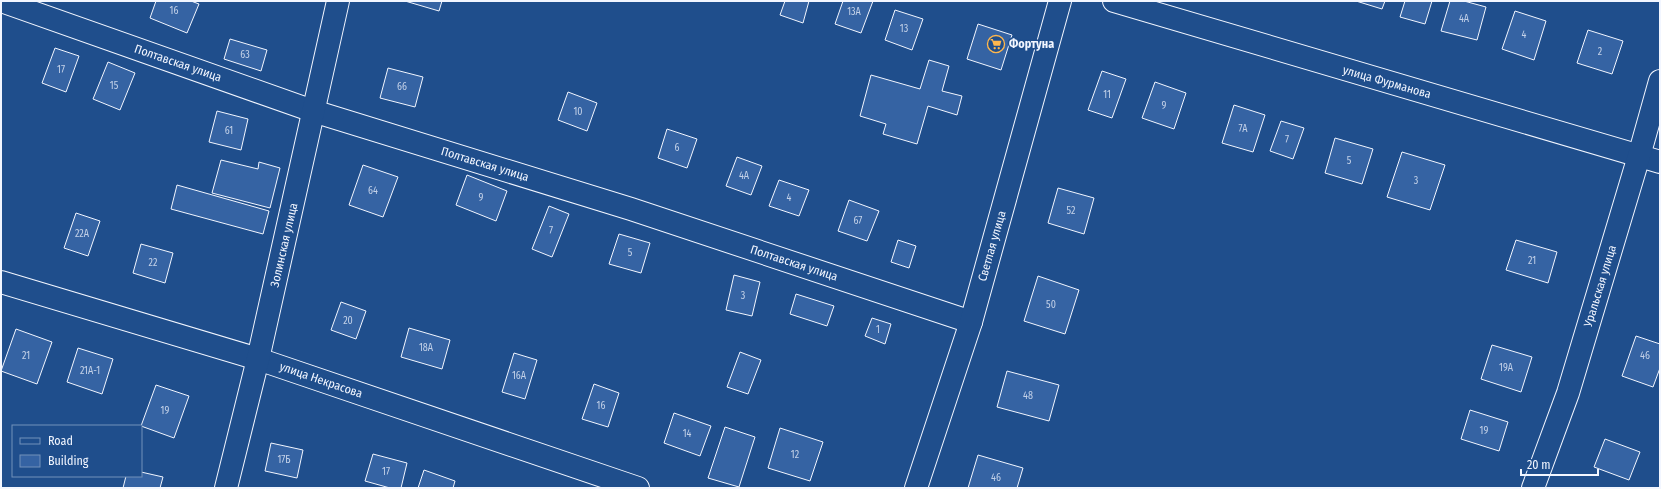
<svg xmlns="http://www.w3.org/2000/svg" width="1661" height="489" viewBox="0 0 1661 489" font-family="'Fira Sans Condensed',sans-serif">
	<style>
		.building { fill: #3563a3; stroke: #f2f6ff }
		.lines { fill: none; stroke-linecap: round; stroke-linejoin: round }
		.minor-casing { stroke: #f2f6ff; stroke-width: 24 }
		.secondary-casing { stroke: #f2f6ff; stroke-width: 24 }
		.minor { stroke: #1f4e8c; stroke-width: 22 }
		.secondary { stroke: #1f4e8c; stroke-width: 22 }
		.labels { text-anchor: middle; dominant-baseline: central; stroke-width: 3; stroke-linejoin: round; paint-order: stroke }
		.number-label { font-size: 10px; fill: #c3d1e8 }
		.poi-label { font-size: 12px; font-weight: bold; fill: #f2f6ff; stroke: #1f4e8c; text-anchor: start }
		.street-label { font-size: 12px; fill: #f2f6ff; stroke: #1f4e8c }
	</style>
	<rect width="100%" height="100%" fill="#1f4e8c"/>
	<g class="building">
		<polygon points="156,1 191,1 199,4 187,33 150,18"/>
		<polygon points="405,1 442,1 439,11"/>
		<polygon points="785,1 809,1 803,23 780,15"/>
		<polygon points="843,1 873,1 861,33 835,24"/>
		<polygon points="1356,1 1385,1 1382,9"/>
		<polygon points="1405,1 1432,1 1425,24 1400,17"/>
		<polygon points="1450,1 1464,1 1486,7 1477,40 1441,31"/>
		<polygon points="895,10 923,19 912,50 885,40"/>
		<polygon points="1515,11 1546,21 1534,60 1502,49"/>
		<polygon points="978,24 1012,35 1001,70 967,59"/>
		<polygon points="1588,30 1623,41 1612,74 1577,63"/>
		<polygon points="230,39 267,50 261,71 224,59"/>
		<polygon points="55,48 79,56 66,92 42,83"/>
		<polygon points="929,60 949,66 942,91 962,96 957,115 928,106 917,144 883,134 886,124 860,116 871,75 920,89"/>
		<polygon points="108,62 135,73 120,110 93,99"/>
		<polygon points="388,68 423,77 415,107 380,98"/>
		<polygon points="1102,71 1126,79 1112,118 1088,110"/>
		<polygon points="1155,82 1186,93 1174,129 1142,118"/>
		<polygon points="568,92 597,103 587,131 558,120"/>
		<polygon points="1234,105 1265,115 1253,152 1222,143"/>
		<polygon points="217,111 248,119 241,150 209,142"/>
		<polygon points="1281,121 1304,128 1293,159 1270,151"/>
		<polygon points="667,129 697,139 687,168 658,158"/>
		<polygon points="1335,138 1373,149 1362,184 1325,173"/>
		<polygon points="1402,152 1445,165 1430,210 1387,197"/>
		<polygon points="737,157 762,166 751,195 726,186"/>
		<polygon points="221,160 258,169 259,162 280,168 270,208 212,193"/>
		<polygon points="363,165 398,177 383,217 349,205"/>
		<polygon points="467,175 507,191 496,221 456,205"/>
		<polygon points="779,180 809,190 799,216 769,206"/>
		<polygon points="177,185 269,211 263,234 171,209"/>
		<polygon points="1058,188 1094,198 1084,234 1048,223"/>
		<polygon points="849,200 879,211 867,241 838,231"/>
		<polygon points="549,206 569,214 552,257 532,249"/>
		<polygon points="76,213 100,221 88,256 64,248"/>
		<polygon points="619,234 650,243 641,273 609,264"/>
		<polygon points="898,240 916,246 909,268 891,262"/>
		<polygon points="1516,240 1557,252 1548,283 1506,270"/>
		<polygon points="141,244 173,253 165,283 133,273"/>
		<polygon points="734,275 760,282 752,316 726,310"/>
		<polygon points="1038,276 1079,290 1065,334 1024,321"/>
		<polygon points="796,294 834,306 827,326 790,314"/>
		<polygon points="341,302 366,311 356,339 331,330"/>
		<polygon points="872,318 891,324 885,344 865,336"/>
		<polygon points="409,328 450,340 442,369 401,357"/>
		<polygon points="16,329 52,342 37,384 1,371"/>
		<polygon points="1636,336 1660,344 1660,368 1653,387 1622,376"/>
		<polygon points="1492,345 1532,357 1521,392 1481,379"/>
		<polygon points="78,348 113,359 102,394 67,382"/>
		<polygon points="740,352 761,360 748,394 727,387"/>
		<polygon points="514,353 537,360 525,399 502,392"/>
		<polygon points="1007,371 1059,385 1049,421 997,407"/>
		<polygon points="594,384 619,393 608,427 582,419"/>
		<polygon points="156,385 189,396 174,438 141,426"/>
		<polygon points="1470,410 1508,422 1499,451 1461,439"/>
		<polygon points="674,413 711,426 700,456 664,443"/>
		<polygon points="725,427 755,437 739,487 708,478"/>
		<polygon points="780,428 823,442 810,481 768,468"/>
		<polygon points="1605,439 1640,452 1629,480 1594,467"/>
		<polygon points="271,443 303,450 297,478 265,471"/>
		<polygon points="373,454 407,463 401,488 390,488 365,481"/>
		<polygon points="978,455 1023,468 1017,488 968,488"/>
		<polygon points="424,470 455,481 453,488 418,488"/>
		<polygon points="141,472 163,477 160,488 123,488 126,476 141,476"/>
	</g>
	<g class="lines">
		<g class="minor-casing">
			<g id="minor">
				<polyline points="1,1 313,111 631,209 971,322"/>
				<polyline points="1114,1 1660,162"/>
				<polyline points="1,282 258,359 638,488"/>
				<polyline points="226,488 258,359 338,1"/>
				<polyline points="1533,488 1568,393 1639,156 1660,81"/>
			</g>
		</g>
		<g class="secondary-casing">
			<polyline id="secondary" points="916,488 971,322 1060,1"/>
		</g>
		<use href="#minor" class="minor"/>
		<use href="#secondary" class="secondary"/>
	</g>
	<defs>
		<g id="supermarket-ring" transform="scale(0.9)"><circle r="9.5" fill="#1f4e8c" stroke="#ffb74d" stroke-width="1.5"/><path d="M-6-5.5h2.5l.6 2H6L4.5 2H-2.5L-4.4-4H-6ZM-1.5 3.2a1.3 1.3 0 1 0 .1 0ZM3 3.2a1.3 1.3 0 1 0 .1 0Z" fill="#ffb74d"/></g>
	</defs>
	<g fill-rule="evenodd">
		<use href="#supermarket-ring" x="996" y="44"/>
	</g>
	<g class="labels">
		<g class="number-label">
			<text x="174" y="11">16</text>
			<text x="854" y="12">13А</text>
			<text x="1464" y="19">4А</text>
			<text x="904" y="29">13</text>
			<text x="1524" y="35">4</text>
			<text x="1600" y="52">2</text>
			<text x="245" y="55">63</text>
			<text x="61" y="70">17</text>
			<text x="114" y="86">15</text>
			<text x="402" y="87">66</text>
			<text x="1107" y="95">11</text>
			<text x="1164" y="106">9</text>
			<text x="578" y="112">10</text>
			<text x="1243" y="129">7А</text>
			<text x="229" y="131">61</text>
			<text x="1287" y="140">7</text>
			<text x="677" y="148">6</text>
			<text x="1349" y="161">5</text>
			<text x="744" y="176">4А</text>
			<text x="1416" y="181">3</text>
			<text x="373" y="191">64</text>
			<text x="481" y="198">9</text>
			<text x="789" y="198">4</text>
			<text x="1071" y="211">52</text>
			<text x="858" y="221">67</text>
			<text x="551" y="231">7</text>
			<text x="82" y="234">22А</text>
			<text x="630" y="253">5</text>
			<text x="1532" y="261">21</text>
			<text x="153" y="263">22</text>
			<text x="743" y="296">3</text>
			<text x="1051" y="305">50</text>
			<text x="348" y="321">20</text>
			<text x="878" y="330">1</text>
			<text x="426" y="348">18А</text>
			<text x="26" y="356">21</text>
			<text x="1645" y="356">46</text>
			<text x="1506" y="368">19А</text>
			<text x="90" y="371">21А-1</text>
			<text x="519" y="376">16А</text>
			<text x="1028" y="396">48</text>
			<text x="601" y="406">16</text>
			<text x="165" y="411">19</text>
			<text x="1484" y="431">19</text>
			<text x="687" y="434">14</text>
			<text x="795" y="455">12</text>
			<text x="284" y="460">17Б</text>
			<text x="386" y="472">17</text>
			<text x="996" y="478">46</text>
		</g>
		<g class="poi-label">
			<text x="1009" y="44">Фортуна</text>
		</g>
		<g class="street-label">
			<text transform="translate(178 63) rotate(19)">Полтавская улица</text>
			<text transform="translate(1387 82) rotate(16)">улица Фурманова</text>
			<text transform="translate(485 164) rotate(17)">Полтавская улица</text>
			<text transform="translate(284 245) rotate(-77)">Золинская улица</text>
			<text transform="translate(992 246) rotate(-74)">Светлая улица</text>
			<text transform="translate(794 263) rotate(18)">Полтавская улица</text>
			<text transform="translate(1600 286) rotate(-73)">Уральская улица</text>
			<text transform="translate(321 380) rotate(19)">улица Некрасова</text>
		</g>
	</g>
	<rect width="1661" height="489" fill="none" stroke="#f2f6ff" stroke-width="4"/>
	<rect x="12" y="425" width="130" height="52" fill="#1f4e8c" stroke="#7391ba"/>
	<rect x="20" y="438" width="20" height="6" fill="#1f4e8c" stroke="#7391ba"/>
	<text x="48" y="445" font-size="12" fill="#f2f6ff">Road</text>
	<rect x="20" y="455" width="20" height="12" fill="#3563a3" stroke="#7391ba"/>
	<text x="48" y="465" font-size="12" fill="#f2f6ff">Building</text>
	<path d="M1521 469v6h77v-6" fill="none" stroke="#f2f6ff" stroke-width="2"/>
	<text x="1527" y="469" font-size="12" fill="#f2f6ff" stroke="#1f4e8c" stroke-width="3" paint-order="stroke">20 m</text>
</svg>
